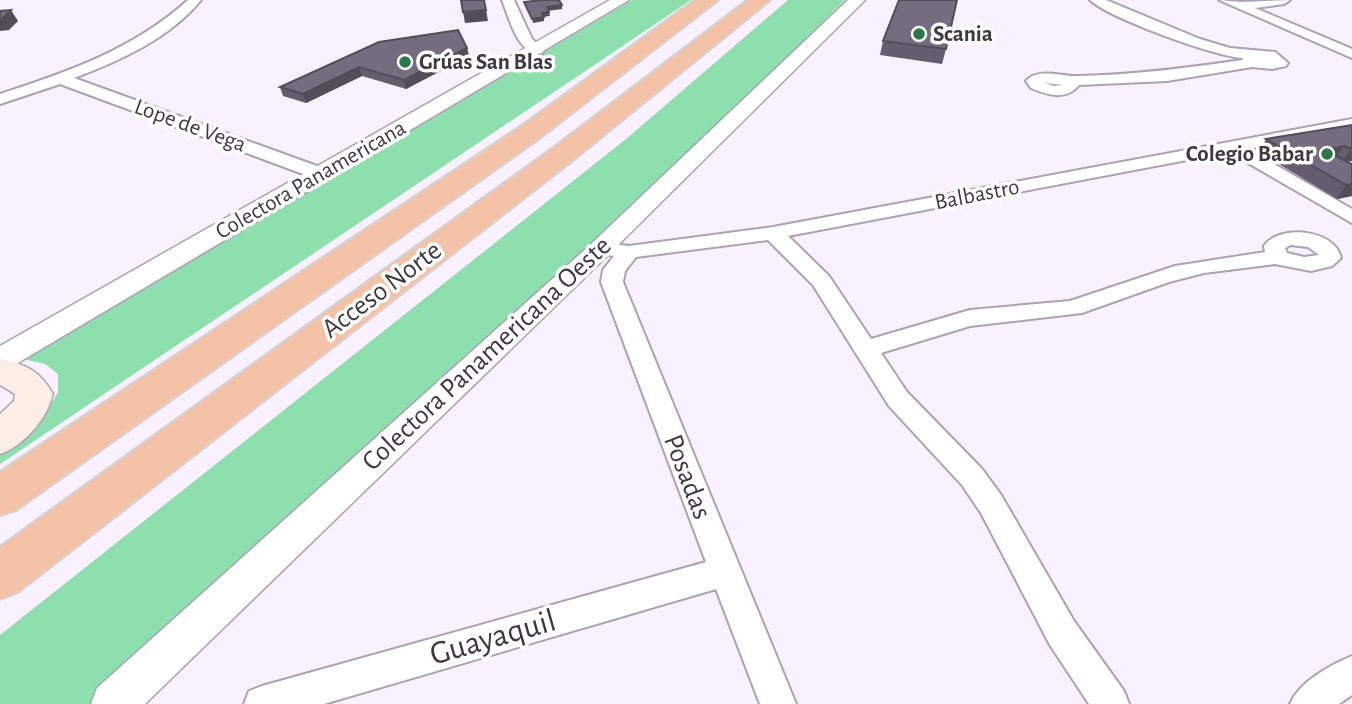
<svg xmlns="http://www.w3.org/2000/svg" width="1352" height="704" viewBox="0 0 1352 704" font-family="'Alegreya Sans',sans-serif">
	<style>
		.green { fill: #8ddfae }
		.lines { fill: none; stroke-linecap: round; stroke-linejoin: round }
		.minor-casing { stroke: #aca1b5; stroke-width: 4 }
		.tertiary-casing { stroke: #aca1b5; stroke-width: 3 }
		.secondary-casing { stroke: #aca1b5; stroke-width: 3 }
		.motorway-casing { stroke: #d4d3d5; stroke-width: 4 }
		.minor { fill: #fff; fill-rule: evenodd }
		.tertiary { fill: #fff; fill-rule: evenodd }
		.secondary { fill: #fcede5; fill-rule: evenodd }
		.motorway { fill: #f4c3a7; fill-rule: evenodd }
		.wall { fill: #655d6d }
		.shaded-wall { fill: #534c59 }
		.building { fill: #766c7f; stroke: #534c59; stroke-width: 2 }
		.poi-dot { fill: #2b7847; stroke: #fff; stroke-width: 2.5 }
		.labels { text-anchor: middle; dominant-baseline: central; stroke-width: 7; stroke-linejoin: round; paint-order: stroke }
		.far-poi-label { font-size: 23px; font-weight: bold; fill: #3d3941; stroke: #fff; text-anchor: start }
		.far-street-label { font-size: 23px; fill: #3d3941; stroke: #fff }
		.street-label { font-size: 28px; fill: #3d3941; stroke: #fff }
		.near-street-label { font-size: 33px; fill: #3d3941; stroke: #fff }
	</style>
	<rect width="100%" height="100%" fill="#f9f1ff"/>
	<g class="green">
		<polygon points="632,0 691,0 0,464 0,452 48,410 58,392 58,374 45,364 23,359"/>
		<polygon points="788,0 845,0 547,293 99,704 0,704 0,635 626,139"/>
	</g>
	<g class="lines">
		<g class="minor-casing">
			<g id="minor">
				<path d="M188,0H201C170,38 120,61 74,78L328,170L330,174L328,178H314L60,84L0,104V94C68,72 134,49 188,0Z"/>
				<path d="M502,0H514L532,39L544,50L542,53C518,57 509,17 502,0Z"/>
				<path d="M1090,0H1106L1200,39L1230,48L1275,52L1288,63L1286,66L1272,69L1252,67L1167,81L1079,85C1066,101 1048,95 1031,88L1026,81C1038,67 1062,77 1078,76C1133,75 1187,68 1242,60L1243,58C1216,57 1109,18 1090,0ZM1045,83L1063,85L1054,86Z"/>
				<polygon points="1219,0 1241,2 1290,0 1284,4 1255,8 1352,49 1352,58"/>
				<path d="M1352,119V129L1248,149L1352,209V223L1229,152L788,236L829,276L871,339L970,310L1070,301L1175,266L1265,252L1264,246C1279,224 1335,229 1341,258L1332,266L1311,271L1275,264L1204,273L1169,282L1082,313L970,326L881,353L907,392L982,469L1001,495L1074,621L1124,691L1129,704H1089L1050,645L981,513L962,485L889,406L813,285L768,240L636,257L625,271L623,282L796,704H760L716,589L324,704H244L249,691L262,686L706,562L601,282L603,270L614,256L593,252L590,248L593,244L600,242L629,246L773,227ZM1291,245L1308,247L1319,255L1304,257L1287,253L1285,248Z"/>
				<path d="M1352,656V695L1339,704H1290C1299,682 1330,665 1352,656Z"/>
			</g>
		</g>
		<g class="tertiary-casing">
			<g id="tertiary">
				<polygon points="610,0 629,0 11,367 0,371 0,346"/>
				<polygon points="848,0 865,0 607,256 145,704 91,704 97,688 589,246"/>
			</g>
		</g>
		<g class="secondary-casing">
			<path id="secondary" d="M0,359C26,364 40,371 53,394C47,419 24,446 0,454V414L14,401L15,394L0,385Z"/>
		</g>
		<g class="motorway-casing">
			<g id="motorway">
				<polygon points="695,0 718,0 541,137 16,510 0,515 0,472 523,125"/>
				<polygon points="748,0 770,0 573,160 18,592 0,599 0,547 553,148"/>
			</g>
		</g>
		<use href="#minor" class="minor"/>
		<use href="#tertiary" class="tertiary"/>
		<use href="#secondary" class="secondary"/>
		<use href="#motorway" class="motorway"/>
	</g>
	<g class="wall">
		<polygon points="883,41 946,49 942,64 880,55"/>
		<polygon points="379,42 467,48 469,56 406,89 362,76 306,103 283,96 280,87"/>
		<polygon points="1352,125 1352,161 1347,162 1352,196 1337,199 1259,152 1266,139"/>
	</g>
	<g class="shaded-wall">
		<polygon points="562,5 562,9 547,11 547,7"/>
		<polygon points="11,10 18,21 9,30 0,31 0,19"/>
		<polygon points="486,10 488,21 465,23 463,12"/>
		<polygon points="549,12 550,16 542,17 542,13"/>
		<polygon points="544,17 544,21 533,23 532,19"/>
		<polygon points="467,48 469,56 406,89 404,80"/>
		<polygon points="359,67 362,76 306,103 303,94"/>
		<polygon points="1344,146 1335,159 1324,150"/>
		<polygon points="1351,149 1352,161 1342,162"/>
		<polygon points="1352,184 1352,196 1337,199 1346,185"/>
	</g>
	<g class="building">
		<polygon points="461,0 484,0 486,10 463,12"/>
		<polygon points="542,0 559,0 562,5 547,7 549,12 542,13 544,17 532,19 524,2"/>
		<polygon points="899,0 957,0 946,49 883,41"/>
		<polygon points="11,10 2,19 0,19 0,11"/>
		<polygon points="458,30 467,48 404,80 359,67 303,94 280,87 379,42"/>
		<polygon points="1352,125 1352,149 1344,146 1324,150 1352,164 1352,184 1346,185 1266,139"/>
	</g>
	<g class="poi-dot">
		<circle cx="919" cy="34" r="7"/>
		<circle cx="405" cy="62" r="7"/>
		<circle cx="1327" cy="154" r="7"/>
	</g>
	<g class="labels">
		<g class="far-poi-label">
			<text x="933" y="34">Scania</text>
			<text x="419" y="62">Grúas San Blas</text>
			<text x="1313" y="154" text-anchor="end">Colegio Babar</text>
		</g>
		<g class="far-street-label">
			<text transform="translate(190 126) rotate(20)">Lope de Vega</text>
			<text transform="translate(311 180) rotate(-30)">Colectora Panamericana</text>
			<text transform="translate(977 195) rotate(-11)">Balbastro</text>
		</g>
		<g class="street-label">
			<text transform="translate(382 290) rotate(-37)">Acceso Norte</text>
			<text transform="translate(487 354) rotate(-43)">Colectora Panamericana Oeste</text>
			<text transform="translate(687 477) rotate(69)">Posadas</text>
		</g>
		<g class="near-street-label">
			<text transform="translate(493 638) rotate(-16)">Guayaquil</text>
		</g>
	</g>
</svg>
